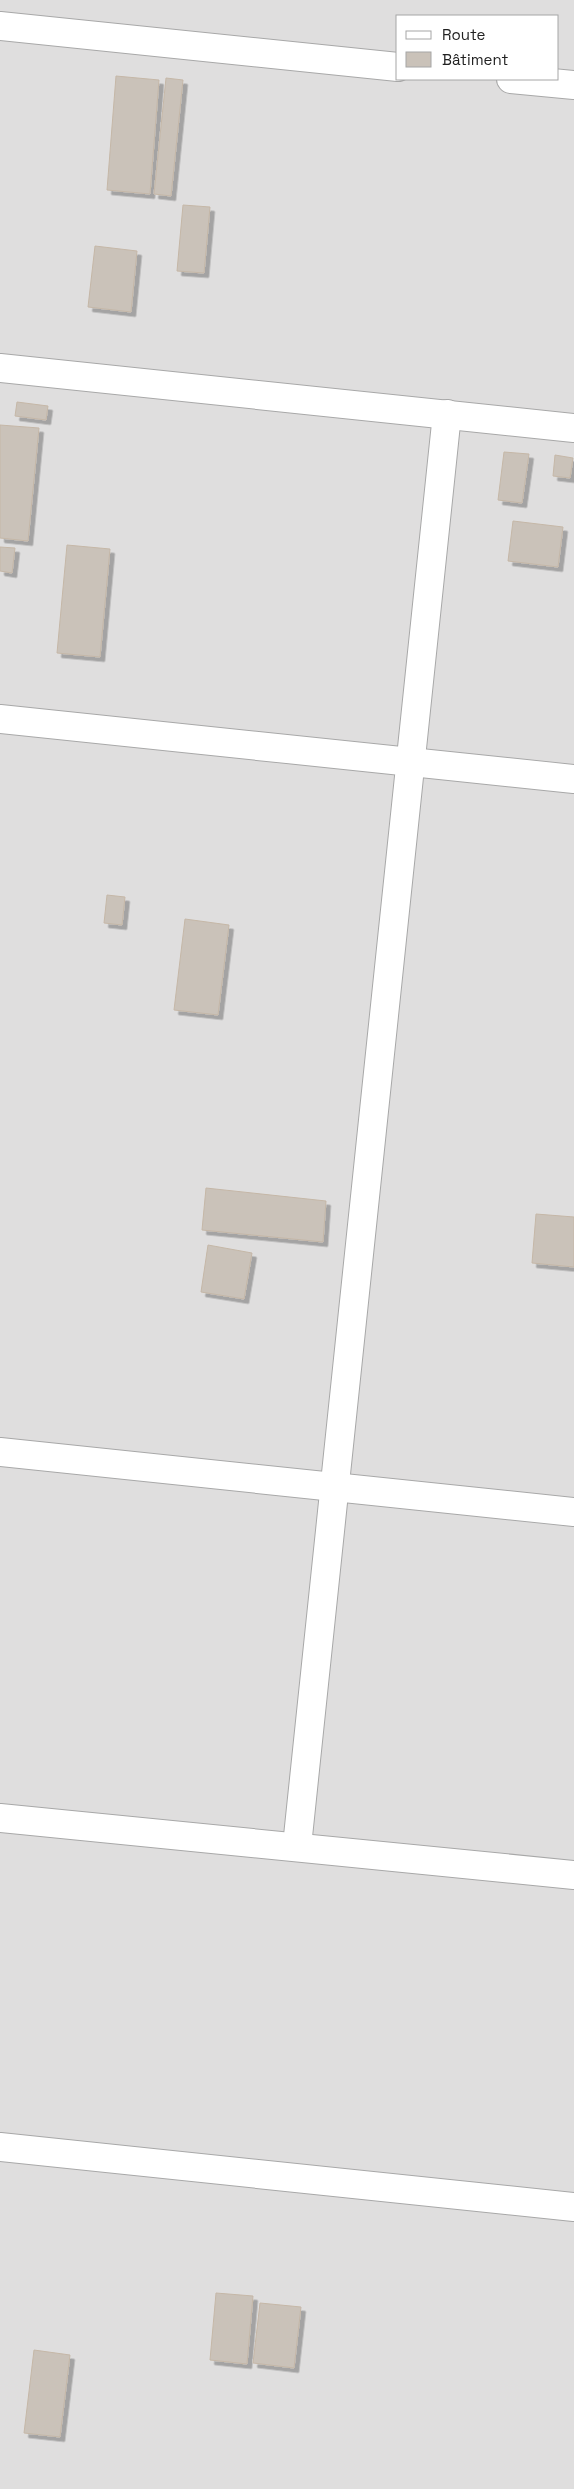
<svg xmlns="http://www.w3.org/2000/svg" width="574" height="2489" viewBox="0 0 574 2489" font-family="'Space Grotesk',sans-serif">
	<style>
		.residential { fill: #dfdede; fill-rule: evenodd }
		.building { fill: #cac2b9; stroke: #c5b7a7; filter: url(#shadow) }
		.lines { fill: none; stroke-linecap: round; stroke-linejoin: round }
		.minor-casing { stroke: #a8a8a8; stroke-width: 30 }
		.minor { stroke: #fff; stroke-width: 28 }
	</style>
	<defs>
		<filter id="shadow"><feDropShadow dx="4.5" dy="4.5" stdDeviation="0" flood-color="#0004"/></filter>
	</defs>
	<rect width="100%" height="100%" fill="#f2efe6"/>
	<path class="residential" d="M0,0H574V2489H0ZM398,16H558V79H398Z"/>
	<g class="building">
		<polygon points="116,76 159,80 150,194 107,190"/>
		<polygon points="166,78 183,80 171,196 154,194"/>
		<polygon points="183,205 210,207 204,273 177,271"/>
		<polygon points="95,246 137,251 131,312 88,307"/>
		<polygon points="17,402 48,406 46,420 15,416"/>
		<polygon points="0,425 39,428 28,541 0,538"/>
		<polygon points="504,452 529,454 522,503 498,500"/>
		<polygon points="555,455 573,458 570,478 553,476"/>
		<polygon points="513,521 563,527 558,567 508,561"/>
		<polygon points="67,545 110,549 100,657 57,653"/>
		<polygon points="0,547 15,548 12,573 0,571"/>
		<polygon points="107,895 125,897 122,925 104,923"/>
		<polygon points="185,919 229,925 218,1015 174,1010"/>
		<polygon points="206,1188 326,1201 323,1242 202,1230"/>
		<polygon points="536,1214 574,1217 574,1267 532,1263"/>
		<polygon points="208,1245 252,1253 244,1299 201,1292"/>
		<polygon points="216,2293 253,2296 247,2364 210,2360"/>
		<polygon points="260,2303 301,2307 294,2368 253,2363"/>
		<polygon points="34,2350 70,2355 60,2437 24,2433"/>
	</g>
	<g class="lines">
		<g class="minor-casing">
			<g id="minor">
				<polyline points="0,26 398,67"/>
				<polyline points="511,79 574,85"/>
				<polyline points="0,368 574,428"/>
				<polyline points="0,719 574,779"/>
				<polyline points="0,1452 574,1512"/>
				<polyline points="0,1818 574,1875"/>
				<polyline points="297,1846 447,414"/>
				<polyline points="0,2147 574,2207"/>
			</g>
		</g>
		<use href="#minor" class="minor"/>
	</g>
	<rect x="396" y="15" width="162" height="65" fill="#ffffff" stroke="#a6a6a6"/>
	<rect x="406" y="31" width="25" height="8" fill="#ffffff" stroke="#a6a6a6"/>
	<text x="442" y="40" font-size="15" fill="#212121">Route</text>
	<rect x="406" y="52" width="25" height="15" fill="#cac2b9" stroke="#a6a6a6"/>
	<text x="442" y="65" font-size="15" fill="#212121">Bâtiment</text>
</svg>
